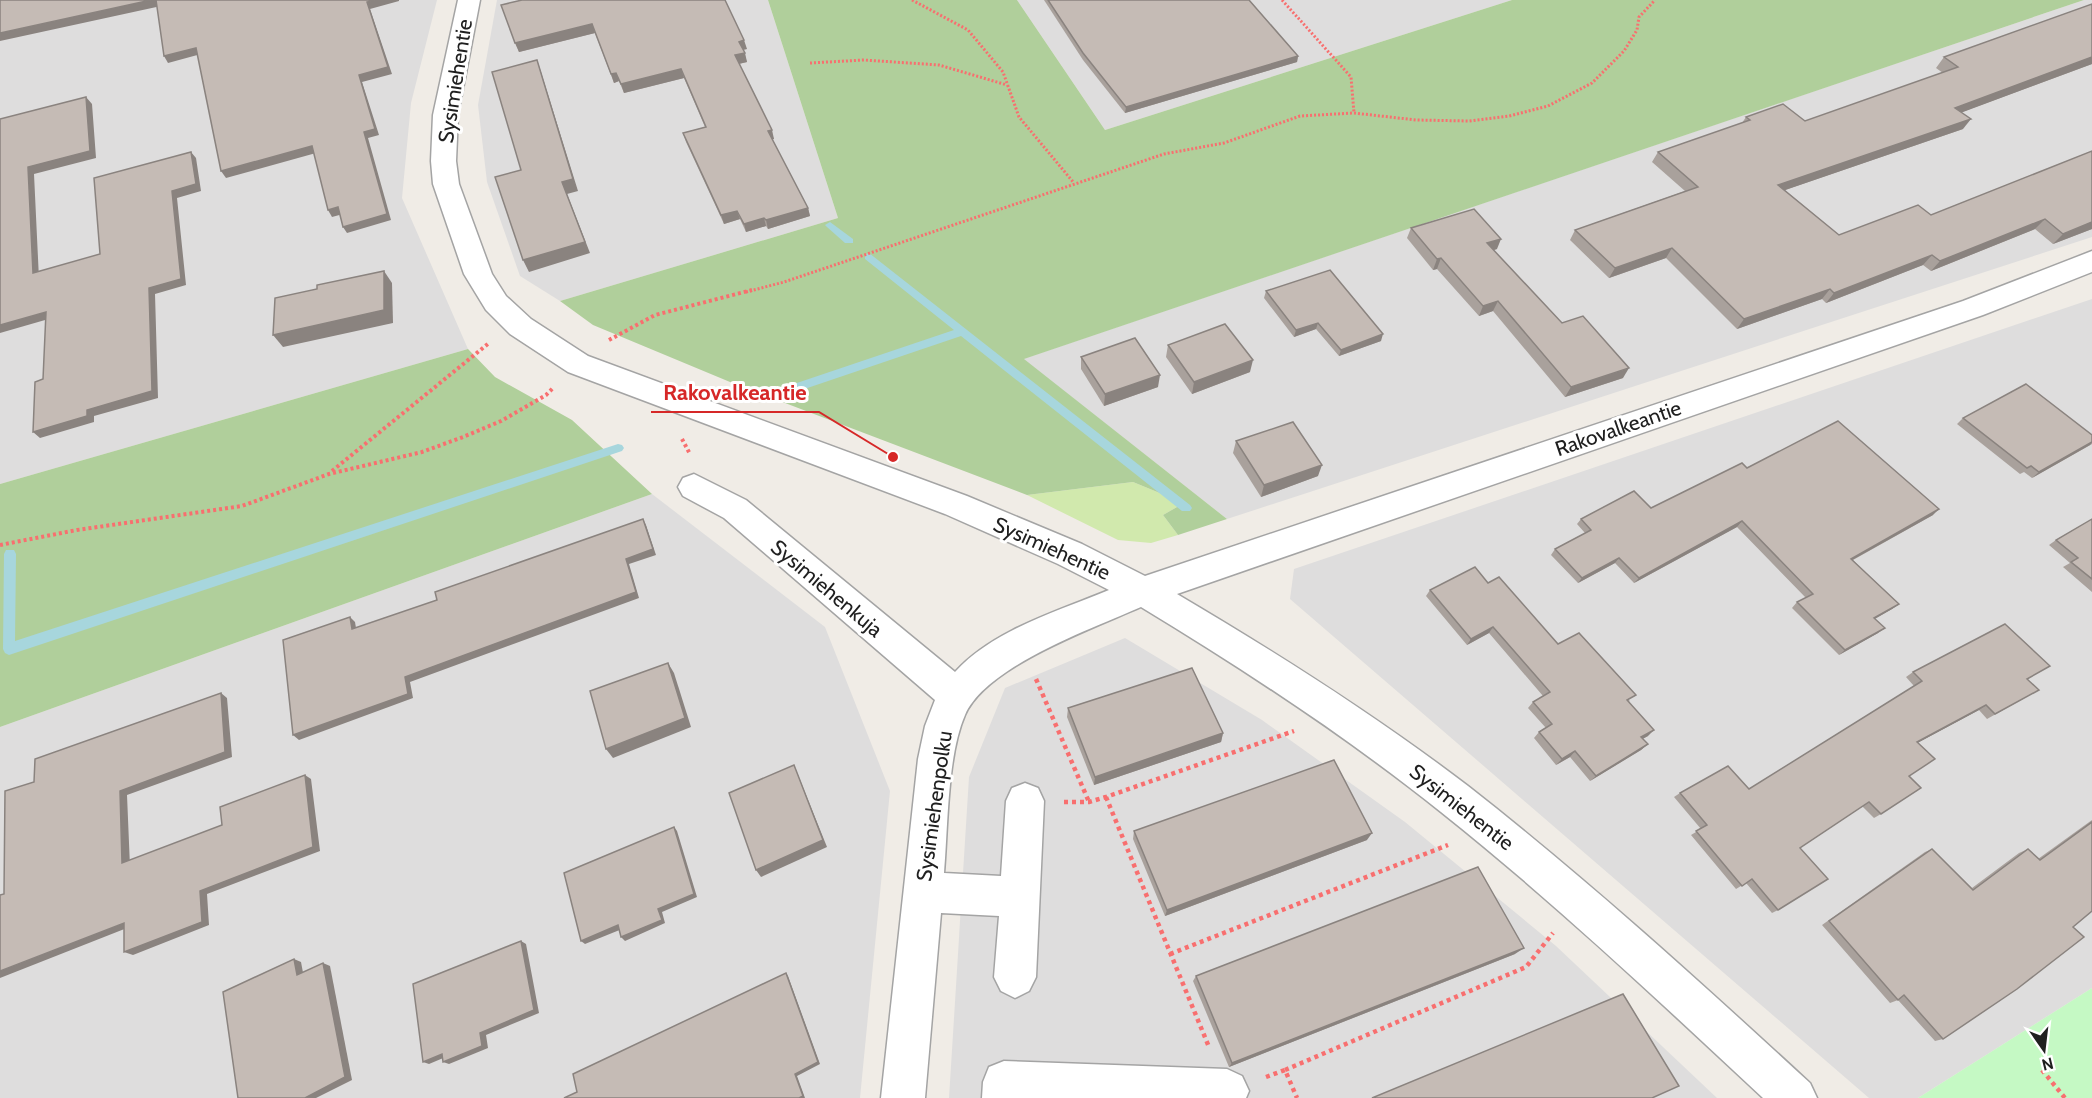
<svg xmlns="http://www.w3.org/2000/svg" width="2092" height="1098" viewBox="0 0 2092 1098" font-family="Cabin,sans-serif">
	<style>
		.residential { fill: #dedddd }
		.grass { fill: #d1e9ad }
		.forest { fill: #b0cf9b }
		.park { fill: #c5f9c4 }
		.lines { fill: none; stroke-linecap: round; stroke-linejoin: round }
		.stream { fill: #a7d6dd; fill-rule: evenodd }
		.minor-casing { stroke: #a4a4a4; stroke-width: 3 }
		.path-far2 { stroke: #f86f6f; stroke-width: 3; stroke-dasharray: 2 2; stroke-linecap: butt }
		.path-far1 { stroke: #f86f6f; stroke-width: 4; stroke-dasharray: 3 3; stroke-linecap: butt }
		.path { stroke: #f86f6f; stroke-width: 4.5; stroke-dasharray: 4 4; stroke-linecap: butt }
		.minor { fill: #fff; fill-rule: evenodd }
		.wall { fill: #a9a19c }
		.shaded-wall { fill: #8a837f }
		.building { fill: #c5bbb5; stroke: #8a837f; stroke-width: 1.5 }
		.labels { text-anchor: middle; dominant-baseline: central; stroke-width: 6; stroke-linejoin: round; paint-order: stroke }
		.street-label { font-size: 21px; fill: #202020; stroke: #fff }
		.leader { fill: none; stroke: #d62828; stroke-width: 2 }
		.callout-dot { fill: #d62828; stroke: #fff; stroke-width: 2 }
		.callout-label { font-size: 22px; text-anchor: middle; font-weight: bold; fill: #d62828; stroke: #fff; stroke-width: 6; stroke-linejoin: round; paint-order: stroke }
	</style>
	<rect width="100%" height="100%" fill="#f0ece6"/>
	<g class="residential">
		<polygon points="0,0 437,0 411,103 402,198 468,349 0,484"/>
		<polygon points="497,0 768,0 838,218 560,301 520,276 487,182 478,105"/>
		<polygon points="1017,0 1512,0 1105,130"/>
		<polygon points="2084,0 2092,0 2092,237 1227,519 1023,359"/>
		<polygon points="2092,299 2092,988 1918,1098 1869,1098 1290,599 1294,569"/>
		<polygon points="652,494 825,627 890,791 860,1098 0,1098 0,727"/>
		<polygon points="1125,638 1262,720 1405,822 1556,946 1717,1098 949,1098 969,777 1005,688"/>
	</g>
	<polygon class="grass" points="1133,482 1184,503 1163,515 1178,535 1151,543 1118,540 1027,495"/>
	<g class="forest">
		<polygon points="768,0 1017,0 1105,130 1512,0 2084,0 1024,359 1227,519 1178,535 1163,515 1184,503 1133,482 1027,495 730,382 593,325 560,301 838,218"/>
		<polygon points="468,349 495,377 572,420 652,494 0,727 0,484"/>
	</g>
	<polygon class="park" points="2092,988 2092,1098 1918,1098"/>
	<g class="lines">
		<g class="stream">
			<polygon points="830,222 853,239 853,243 845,243 827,227 825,225"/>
			<polygon points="869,253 1190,505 1192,508 1190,511 1182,511 961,336 769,401 761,401 760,398 761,395 954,330 865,259 865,255"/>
			<polygon points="618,444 622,445 624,448 622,451 9,655 5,653 3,649 4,554 6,550 14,550 16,554 15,641"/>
		</g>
		<g class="minor-casing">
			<g id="minor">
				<path d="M458,0H480L458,115L456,161L459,184L492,274L506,296L531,319L588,356L967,496L1082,544L1145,576L1963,301L2092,251V272L1983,315L1177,594C1277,653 1375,715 1468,786C1587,879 1699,981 1810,1083L1817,1098H1763C1658,1000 1553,901 1441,812C1346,736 1245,670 1141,607C1094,628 986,666 965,715C947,756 948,828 944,873L1001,876L1006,801L1012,788L1025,783L1038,788L1044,801L1036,977L1029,991L1015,998L1001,991L994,977L999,916L941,913L925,1098H881L918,759L925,726L935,700L724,518L683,496L678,487L683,478L694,474L746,500L955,672C993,630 1058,611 1109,590L1058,564L945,514L568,372L510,334L486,310L464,274L433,184L431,161L433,115Z"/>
				<polygon points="1004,1061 1227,1069 1242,1076 1249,1091 1246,1098 982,1098 983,1082 989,1067"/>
			</g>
		</g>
		<g class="path-far2">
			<polyline points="912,0 968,30 1003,72 1019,117 1074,183"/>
			<polyline points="1282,0 1351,77 1354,113"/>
			<polyline points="810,63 864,60 939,65 1007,85"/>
			<polyline points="746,292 784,282 1164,154 1224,143 1300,116 1354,113 1416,120 1469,121 1509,116 1548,106 1592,83 1624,51 1637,30 1639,17 1655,0"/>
		</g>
		<g class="path-far1">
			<polyline points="609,340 655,315 752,290"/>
			<polyline points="682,439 690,454"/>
			<polyline points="332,471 489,343"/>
			<polyline points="0,545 77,530 242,506 329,474 422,452 463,437 501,421 546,395 554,387"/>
		</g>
		<g class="path">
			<polyline points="1036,679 1089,802"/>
			<polyline points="1106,797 1209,1047"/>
			<polyline points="1064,802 1089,802 1106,797 1294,731"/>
			<polyline points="1170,954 1448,845"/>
			<polyline points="1285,1070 1526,967 1553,933"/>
			<polyline points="2042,1070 2065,1098"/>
			<polyline points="1266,1077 1285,1070 1297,1098"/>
		</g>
		<use href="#minor" class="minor"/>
	</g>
	<g class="wall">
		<polygon points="1044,0 1249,0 1298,56 1297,62 1125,113 1083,60"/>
		<polygon points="2092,4 2092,64 1962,112 1963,129 1785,190 1839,235 1931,215 2092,151 2092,229 2053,244 2035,229 1931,271 1923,265 1826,303 1822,299 1737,329 1666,258 1609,278 1570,240 1575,230 1685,191 1652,162 1658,152 1742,123 1746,117 1805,121 1943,73 1936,68 1944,57"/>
		<polygon points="501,5 747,49 743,50 747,62 739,64 774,139 772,139 808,208 810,216 768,229 766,226 746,232 740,219 724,224 686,142 683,133 705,127 684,78 624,93 619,81 614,83 595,33 519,52"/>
		<polygon points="1411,228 1497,249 1493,250 1562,323 1623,378 1565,397 1493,311 1479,316 1437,269 1433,270 1407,238"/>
		<polygon points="1266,291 1381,341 1339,356 1316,329 1294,337 1264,298"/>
		<polygon points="1168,345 1250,372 1192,394 1166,357"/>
		<polygon points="1081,357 1158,387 1104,406 1081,369"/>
		<polygon points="1963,418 2092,435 2092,444 2032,478 2024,472 2020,474 1957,424"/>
		<polygon points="1236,441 1318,476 1261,497 1233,453"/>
		<polygon points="1747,468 1933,515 1853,560 1899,604 1892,609 1875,619 1878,633 1839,655 1792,608 1797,602 1806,598 1737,527 1634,583 1615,563 1578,583 1551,555 1555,549 1585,533 1577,524 1581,519 1651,508"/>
		<polygon points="2092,519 2092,592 2063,567 2070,563 2049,545 2056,540"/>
		<polygon points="1488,583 1558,644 1630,701 1629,701 1648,736 1642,739 1648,744 1641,750 1590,781 1570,757 1556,765 1534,738 1539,732 1546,728 1528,708 1533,702 1543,696 1489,633 1467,645 1426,596 1430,590"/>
		<polygon points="1913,672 2027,679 2039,690 1987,719 1979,710 1917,743 1909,776 1881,814 1874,818 1862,806 1800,848 1778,910 1772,913 1746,883 1736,889 1691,835 1701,829 1674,797 1680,793 1749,789 1914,686 1906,677"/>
		<polygon points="1068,708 1223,733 1221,742 1094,785 1067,717"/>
		<polygon points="2092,820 2092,911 2073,927 1943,1039 1935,1041 1898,1000 1890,1003 1822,925 1925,852 1932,849 1972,888 2019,853 2028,849 2038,859"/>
		<polygon points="1134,831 1367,840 1165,916 1133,839"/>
		<polygon points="1515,954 1229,1067 1193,981 1196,976"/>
	</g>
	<g class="shaded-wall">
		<polygon points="151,0 157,0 161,6 0,41 0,33"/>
		<polygon points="375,0 399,0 399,1 370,9 392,74 362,82 379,135 368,138 391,220 347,233 343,227 364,132 359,75 367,2"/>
		<polygon points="592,24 595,33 519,52 515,43"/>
		<polygon points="744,40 747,49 741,50 739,42"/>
		<polygon points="196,48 201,54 168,63 164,56"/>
		<polygon points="745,53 747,62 738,64 735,55"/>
		<polygon points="1298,56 1297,62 1125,113 1126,107"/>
		<polygon points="2092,57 2092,64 1947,118 1955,108"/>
		<polygon points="537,60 541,72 578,191 567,194 590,253 529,272 523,260 562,182"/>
		<polygon points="681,69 684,78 624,93 621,84"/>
		<polygon points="616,73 619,81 614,83 611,74"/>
		<polygon points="86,97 92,104 96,158 34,174 39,279 33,273 28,167"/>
		<polygon points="1971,119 1963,129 1771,195 1778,185"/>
		<polygon points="772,130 774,139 770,140 768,131"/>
		<polygon points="312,146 316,153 226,178 221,171"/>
		<polygon points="191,152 196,158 201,191 177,198 186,285 155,294 158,398 94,416 94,422 40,438 33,432 87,410 149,288 172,191"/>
		<polygon points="338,207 343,214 332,217 328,210"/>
		<polygon points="808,208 810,216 768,229 766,220"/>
		<polygon points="737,211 740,219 724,224 721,215"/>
		<polygon points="764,218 766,226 746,232 744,224"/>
		<polygon points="2045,219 2035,229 1931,271 1940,261"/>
		<polygon points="2092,222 2092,229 2053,244 2063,234"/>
		<polygon points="1501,239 1497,249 1482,254 1487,243"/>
		<polygon points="1672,248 1666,258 1609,278 1615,268"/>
		<polygon points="1932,255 1923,265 1826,303 1834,293"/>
		<polygon points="1441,258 1437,269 1433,270 1437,259"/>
		<polygon points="384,271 392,283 393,323 283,347 273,335"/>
		<polygon points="1830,289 1822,299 1737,329 1744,319"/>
		<polygon points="1498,301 1493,311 1479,316 1483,306"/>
		<polygon points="46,312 52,318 0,333 0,325"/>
		<polygon points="1318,323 1316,329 1294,337 1296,330"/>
		<polygon points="1383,334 1381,341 1339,356 1341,350"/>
		<polygon points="1253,360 1250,372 1192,394 1194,382"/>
		<polygon points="1629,368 1623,378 1565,397 1571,387"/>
		<polygon points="1160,375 1158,387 1104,406 1105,394"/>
		<polygon points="2092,442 2090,445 2032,478 2039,472"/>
		<polygon points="1322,465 1318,476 1261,497 1264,485"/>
		<polygon points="1939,509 1933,515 1845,564 1851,559"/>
		<polygon points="643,519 646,525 656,555 629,564 639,598 410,682 413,698 299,740 293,735 405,677 626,559"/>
		<polygon points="1742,521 1737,527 1634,583 1639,578"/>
		<polygon points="1619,558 1615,563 1578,583 1582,578"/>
		<polygon points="1899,604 1892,609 1867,623 1874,618"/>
		<polygon points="350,617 355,622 357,634 352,629"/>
		<polygon points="1493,627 1489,633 1467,645 1471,639"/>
		<polygon points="1885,628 1878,633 1839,655 1845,650"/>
		<polygon points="668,663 674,673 691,727 613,758 606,749"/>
		<polygon points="221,693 227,698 232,757 127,795 130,867 122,863 120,791"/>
		<polygon points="1986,705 1979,710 1910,747 1917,742"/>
		<polygon points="1654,730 1648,736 1635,743 1641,737"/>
		<polygon points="1223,733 1221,742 1094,785 1095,777"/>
		<polygon points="1648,744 1641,750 1590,781 1596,776"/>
		<polygon points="1575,751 1570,757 1556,765 1562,759"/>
		<polygon points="794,765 827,847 761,877 756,870"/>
		<polygon points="305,775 311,779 320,851 207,894 209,925 133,955 124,952 200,891"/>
		<polygon points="674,827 677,831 697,897 662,912 665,923 625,941 621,937 658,909"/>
		<polygon points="1372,833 1367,840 1165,916 1167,910"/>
		<polygon points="124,923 132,926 0,978 0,971"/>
		<polygon points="618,925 622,929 585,944 581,941"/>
		<polygon points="521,941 526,944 539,1013 486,1035 488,1048 449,1064 443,1062 480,1033"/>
		<polygon points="1524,948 1515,954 1229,1067 1232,1063"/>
		<polygon points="294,959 301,962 304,978 297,975"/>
		<polygon points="323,963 330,966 352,1080 316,1098 305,1098"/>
		<polygon points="786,973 788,976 820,1064 797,1076 805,1098 799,1098 795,1074"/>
		<polygon points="442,1054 448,1056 429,1064 423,1062"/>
	</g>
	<g class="building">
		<polygon points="0,0 151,0 0,33"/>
		<polygon points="156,0 375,0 367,2 388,67 359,75 375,129 364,132 387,214 343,227 338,207 328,210 312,146 221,171 196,48 164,56"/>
		<polygon points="522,0 725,0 744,40 739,42 745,53 735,55 772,130 768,131 808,208 766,220 764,218 744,224 737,211 721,215 683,133 706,127 681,69 621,84 616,73 611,74 592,24 515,43 501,5"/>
		<polygon points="1048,0 1249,0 1298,56 1126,107 1083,53"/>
		<polygon points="2092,4 2092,57 1955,108 1971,119 1778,185 1839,235 1918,205 1931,215 2092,151 2092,222 2063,234 2045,219 1940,261 1932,255 1834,293 1830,289 1744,319 1672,248 1615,268 1575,230 1698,187 1658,152 1750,120 1746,117 1783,104 1805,121 1958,67 1944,57"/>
		<polygon points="537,60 573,179 562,182 585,242 523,260 495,177 521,170 492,72"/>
		<polygon points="86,97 90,151 28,167 33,273 100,254 94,178 191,152 196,184 172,191 181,279 149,288 152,391 87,410 87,416 33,432 35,382 43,379 46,312 0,325 0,119"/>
		<polygon points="1474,209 1501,239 1487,243 1562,323 1583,316 1629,368 1571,387 1498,301 1483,306 1441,258 1437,259 1411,228"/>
		<polygon points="1330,270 1383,334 1341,350 1318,323 1296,330 1266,291"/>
		<polygon points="384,271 384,310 273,335 275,298 317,289 317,285"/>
		<polygon points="1225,324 1253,360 1194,382 1168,345"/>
		<polygon points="1135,338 1160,375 1105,394 1081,357"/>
		<polygon points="2026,384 2092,435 2092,442 2039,472 2031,466 2027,468 1963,418"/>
		<polygon points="1838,421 1939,509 1851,559 1899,604 1874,618 1885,628 1845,650 1797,602 1813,594 1742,521 1639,578 1619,558 1582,578 1555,549 1591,530 1581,519 1634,491 1651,508 1742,463 1747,468"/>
		<polygon points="1293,422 1322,465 1264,485 1236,441"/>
		<polygon points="643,519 653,549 626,559 636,592 405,677 408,694 293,735 283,640 350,617 352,629 437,600 435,592"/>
		<polygon points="2092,519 2092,579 2071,562 2078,558 2056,540"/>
		<polygon points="1475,567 1488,583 1499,577 1558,644 1579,633 1636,695 1627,700 1654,730 1641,737 1648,744 1596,776 1575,751 1562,759 1539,732 1552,724 1533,702 1550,692 1493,627 1471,639 1430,590"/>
		<polygon points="2005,624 2050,666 2027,679 2039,690 1995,714 1986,705 1917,742 1935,759 1909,776 1921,788 1881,814 1869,802 1800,848 1828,879 1778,910 1752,879 1742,886 1696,831 1707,825 1680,793 1728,766 1749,789 1922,681 1913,672"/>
		<polygon points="668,663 685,718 606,749 590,691"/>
		<polygon points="1192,668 1223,733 1095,777 1068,708"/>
		<polygon points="221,693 225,752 120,791 122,863 222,825 220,807 305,775 313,847 200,891 202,922 124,952 124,923 0,971 0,895 4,894 5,791 34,782 35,759"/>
		<polygon points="1334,760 1372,833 1167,910 1134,831"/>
		<polygon points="794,765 823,840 756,870 729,793"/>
		<polygon points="2092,822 2092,911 2073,927 2084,937 2017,989 1943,1039 1904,995 1898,1000 1829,921 1932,849 1973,890 2028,849 2040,860"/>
		<polygon points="674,827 694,894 658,909 662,920 621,937 618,925 581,941 564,873"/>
		<polygon points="1478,867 1524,948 1232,1063 1196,976"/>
		<polygon points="521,941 534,1010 480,1033 482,1046 443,1062 442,1054 423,1062 413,984"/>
		<polygon points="294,959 297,975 323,963 345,1077 305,1098 238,1098 223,992"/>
		<polygon points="786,973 818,1062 795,1074 803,1096 799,1098 564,1098 577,1092 573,1074"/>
		<polygon points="1623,994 1679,1086 1652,1098 1372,1098"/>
	</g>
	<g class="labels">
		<g class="street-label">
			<text transform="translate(455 81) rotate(-81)">Sysimiehentie</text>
			<text transform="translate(1618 428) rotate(-19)">Rakovalkeantie</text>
			<text transform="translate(1052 548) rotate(24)">Sysimiehentie</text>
			<text transform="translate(827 588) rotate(40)">Sysimiehenkuja</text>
			<text transform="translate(934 806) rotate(-82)">Sysimiehenpolku</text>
			<text transform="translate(1462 807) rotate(38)">Sysimiehentie</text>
		</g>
	</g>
	<path class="leader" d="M893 457L819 412H651"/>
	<circle class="callout-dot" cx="893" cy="457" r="6"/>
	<g class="callout-label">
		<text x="735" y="400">Rakovalkeantie</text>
	</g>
	<g transform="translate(2044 1050) rotate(166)" stroke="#ffffff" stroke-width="4.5" paint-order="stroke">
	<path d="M0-4.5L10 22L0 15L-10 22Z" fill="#202020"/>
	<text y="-9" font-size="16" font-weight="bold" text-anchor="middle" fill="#202020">N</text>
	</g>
</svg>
